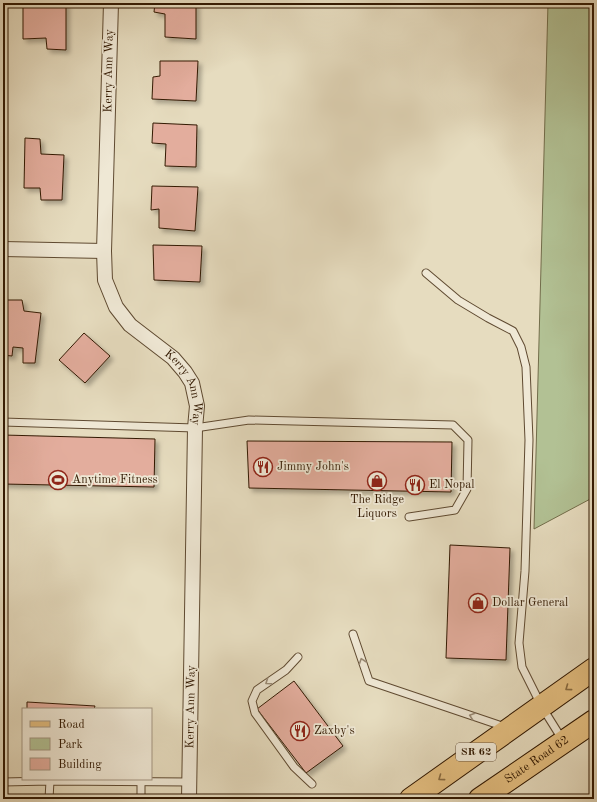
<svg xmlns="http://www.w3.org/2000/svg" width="597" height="802" viewBox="0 0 597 802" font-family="'Old Standard TT',serif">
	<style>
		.green { fill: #b2c194; stroke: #726d4b }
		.building { fill: #e3ad9d; stroke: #321902; filter: url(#shadow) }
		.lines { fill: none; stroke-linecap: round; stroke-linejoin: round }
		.service-casing { stroke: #5f4a31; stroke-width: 9 }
		.minor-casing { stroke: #5f4a31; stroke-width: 16 }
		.primary-casing { stroke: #321902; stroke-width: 24 }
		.service { stroke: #efe8d5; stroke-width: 7 }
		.minor { stroke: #efe8d5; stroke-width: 14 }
		.primary { stroke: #e3be80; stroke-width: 22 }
		.oneway { stroke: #9a8b76 }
		.oneway2 { stroke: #8a6c41 }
		.labels { text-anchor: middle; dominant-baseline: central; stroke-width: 3.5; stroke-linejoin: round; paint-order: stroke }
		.shield { fill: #efe8d5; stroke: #6b5741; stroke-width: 1 }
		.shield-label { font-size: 11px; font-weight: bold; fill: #321902 }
		.street-label { font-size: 12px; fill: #321902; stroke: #efe8d5 }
		.poi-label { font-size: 12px; fill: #321902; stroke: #efe8d5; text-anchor: start }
	</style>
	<defs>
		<filter id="shadow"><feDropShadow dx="3.5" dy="3.5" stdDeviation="2" flood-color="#0004"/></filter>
	</defs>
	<rect width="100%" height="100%" fill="#e6dcbf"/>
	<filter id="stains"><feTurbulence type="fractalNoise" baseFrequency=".005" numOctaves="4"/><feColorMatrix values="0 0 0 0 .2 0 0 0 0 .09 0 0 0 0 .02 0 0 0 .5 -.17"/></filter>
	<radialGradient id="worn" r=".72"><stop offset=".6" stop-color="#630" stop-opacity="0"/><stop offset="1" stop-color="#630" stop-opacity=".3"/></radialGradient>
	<polygon class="green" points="548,3 594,3 594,497 534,529"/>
	<g class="building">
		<polygon points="46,3 66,3 66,50 47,49 46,38 23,39 23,7 45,6"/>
		<polygon points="155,3 196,3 196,39 165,37 165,14 154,12"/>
		<polygon points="160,61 198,61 196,101 152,99 153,77 160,76"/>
		<polygon points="153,123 197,125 196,167 165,166 166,144 152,143"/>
		<polygon points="25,138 40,139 41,154 64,155 62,200 41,200 40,188 24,188"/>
		<polygon points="152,186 198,187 195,231 159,228 159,209 151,210"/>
		<polygon points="153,245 202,246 200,282 154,280"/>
		<polygon points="3,300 22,300 24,311 41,313 35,363 23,363 23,348 13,347 12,356 3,355"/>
		<polygon points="84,333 110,356 85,383 59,360"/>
		<polygon points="3,435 155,439 154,487 3,484"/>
		<polygon points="247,441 452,442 451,492 249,488"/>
		<polygon points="450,545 510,548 506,660 446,658"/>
		<polygon points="294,681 343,746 306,773 257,709"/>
		<polygon points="27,702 95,706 94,709 27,709"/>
	</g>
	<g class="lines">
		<g class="service-casing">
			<g id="service">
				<polyline points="426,273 458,300 488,318 513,331 521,347 526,367 529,440 525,571 519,643 522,667 542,707 562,739"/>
				<polyline points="3,422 195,428 249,420 453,425 468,440 467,489 455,510 409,517"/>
				<polyline points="353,634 369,681 505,727"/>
				<polyline points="298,657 286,670 257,690 252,701 255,713 294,767 312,784"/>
				<polyline points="3,782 50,781 189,782"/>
				<polyline points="49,799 50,781"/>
				<polyline points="141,799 141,782"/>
			</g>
		</g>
		<g class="minor-casing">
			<g id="minor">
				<path id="s1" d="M111,3L104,251L105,280L116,307L130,325L173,358L185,372L192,383L197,406L195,428L189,799"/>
				<polyline points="3,249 104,251"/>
			</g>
		</g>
		<g class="primary-casing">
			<g id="primary">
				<polyline points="411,799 594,669"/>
				<path id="s2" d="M480,799L594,721"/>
			</g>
		</g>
		<use href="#service" class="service"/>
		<use href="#minor" class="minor"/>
		<use href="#primary" class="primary"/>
	</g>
	<defs><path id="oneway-chevron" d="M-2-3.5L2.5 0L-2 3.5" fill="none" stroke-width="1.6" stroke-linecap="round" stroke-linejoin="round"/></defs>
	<g class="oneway">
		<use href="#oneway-chevron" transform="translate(362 661) rotate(-109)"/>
		<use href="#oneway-chevron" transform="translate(268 682) rotate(145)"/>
		<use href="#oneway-chevron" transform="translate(472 716) rotate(-161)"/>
	</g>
	<g class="oneway2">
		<use href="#oneway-chevron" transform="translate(568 688) rotate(144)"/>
		<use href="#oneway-chevron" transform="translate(441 778) rotate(144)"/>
	</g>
	<defs>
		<g id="restaurant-ring" transform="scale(1)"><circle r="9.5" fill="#efe8d5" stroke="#8f2418" stroke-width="1.5"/><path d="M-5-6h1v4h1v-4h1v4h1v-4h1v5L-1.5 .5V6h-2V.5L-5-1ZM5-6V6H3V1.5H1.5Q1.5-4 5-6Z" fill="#8f2418"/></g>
		<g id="stadium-ring" transform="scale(1)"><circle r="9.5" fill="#efe8d5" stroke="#8f2418" stroke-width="1.5"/><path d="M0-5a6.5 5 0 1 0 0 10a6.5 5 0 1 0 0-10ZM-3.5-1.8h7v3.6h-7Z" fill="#8f2418"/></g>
		<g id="shop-ring" transform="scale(1)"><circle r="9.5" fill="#efe8d5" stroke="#8f2418" stroke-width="1.5"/><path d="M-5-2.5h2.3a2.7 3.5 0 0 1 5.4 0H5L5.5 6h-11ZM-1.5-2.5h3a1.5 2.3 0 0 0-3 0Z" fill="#8f2418"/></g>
	</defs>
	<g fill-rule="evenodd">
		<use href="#restaurant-ring" x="263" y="467"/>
		<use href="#stadium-ring" x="58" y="480"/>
		<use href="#shop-ring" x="377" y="481"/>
		<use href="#restaurant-ring" x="415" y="485"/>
		<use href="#shop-ring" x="478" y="603"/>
		<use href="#restaurant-ring" x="300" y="731"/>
	</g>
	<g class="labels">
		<rect class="shield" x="456" y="743" width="40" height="18" rx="3"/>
		<g class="shield-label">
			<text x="476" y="752">SR 62</text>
		</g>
		<g class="street-label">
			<text transform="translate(109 71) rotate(-89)">Kerry Ann Way</text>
			<text stroke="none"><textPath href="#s1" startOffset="416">Kerry Ann Way</textPath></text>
			<text transform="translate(191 707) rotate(-89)">Kerry Ann Way</text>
			<text stroke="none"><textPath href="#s2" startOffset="69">State Road 62</textPath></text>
		</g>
		<g class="poi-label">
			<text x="277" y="467">Jimmy John's</text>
			<text x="72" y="480">Anytime Fitness</text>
			<text x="429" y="485">El Nopal</text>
			<text x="377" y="500" text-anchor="middle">The Ridge<tspan x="377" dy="14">Liquors</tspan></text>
			<text x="492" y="603">Dollar General</text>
			<text x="314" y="731">Zaxby's</text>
		</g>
	</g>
	<rect width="597" height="802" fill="none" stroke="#e6dcbf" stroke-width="16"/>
	<rect x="4" y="4" width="589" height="794" fill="none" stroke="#321902" stroke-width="2"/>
	<rect x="8" y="8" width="581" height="786" fill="none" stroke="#321902"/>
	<rect x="22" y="708" width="130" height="72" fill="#efe8d5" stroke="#a39581"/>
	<rect x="30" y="721" width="20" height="6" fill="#e3be80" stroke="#a39581"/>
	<text x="58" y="728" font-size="12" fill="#321902">Road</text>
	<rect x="30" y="738" width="20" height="12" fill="#b2c194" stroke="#a39581"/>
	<text x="58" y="748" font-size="12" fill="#321902">Park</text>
	<rect x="30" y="758" width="20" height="12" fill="#e3ad9d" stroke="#a39581"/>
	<text x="58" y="768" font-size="12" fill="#321902">Building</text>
	<rect width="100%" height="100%" filter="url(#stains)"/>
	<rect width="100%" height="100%" fill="url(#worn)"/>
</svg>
